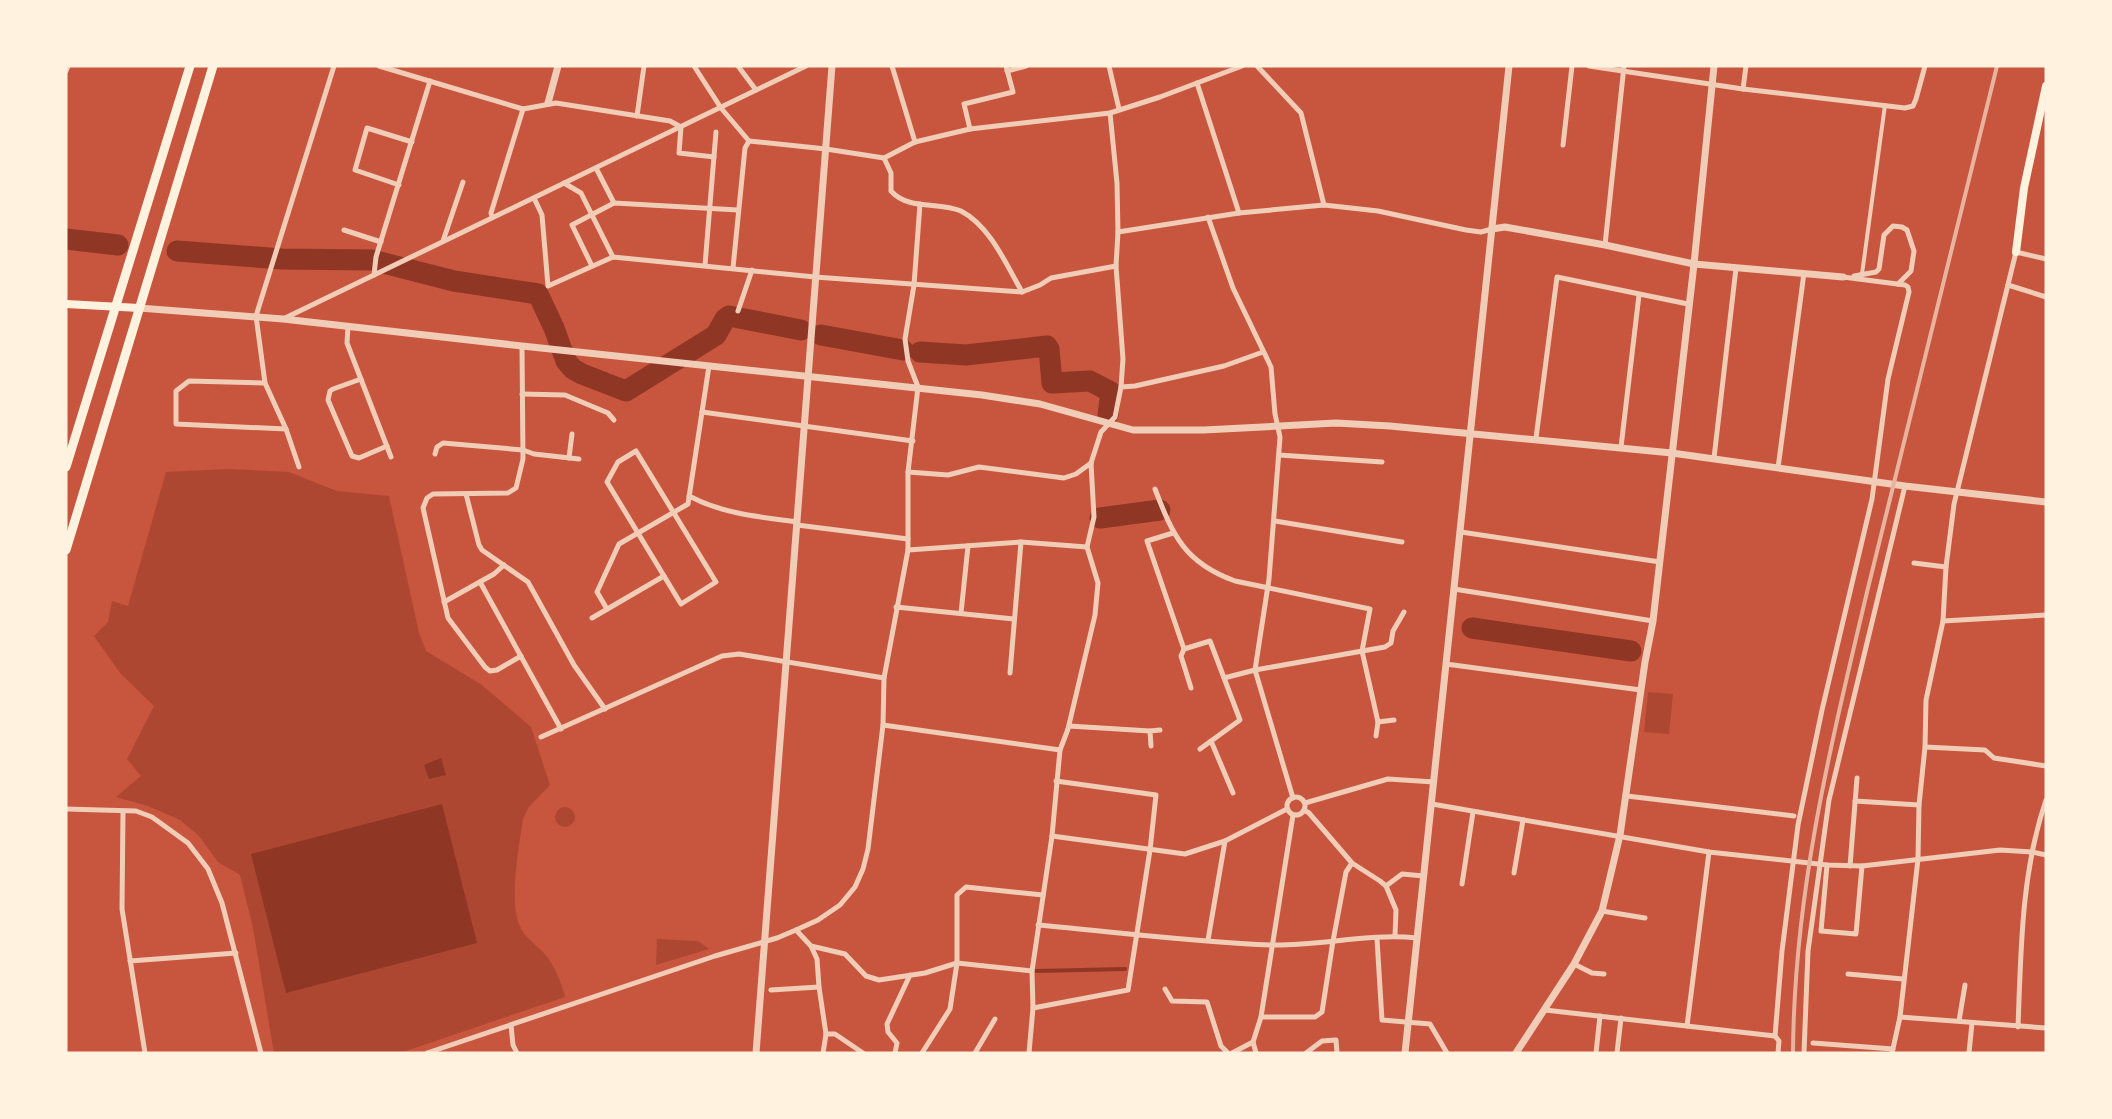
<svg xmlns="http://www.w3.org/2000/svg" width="2112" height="1119" viewBox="0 0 2112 1119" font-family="'Fira Sans Condensed',sans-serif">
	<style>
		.green { fill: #ae4732 }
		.water { fill: #8f3625 }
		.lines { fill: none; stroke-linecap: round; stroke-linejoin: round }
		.stream { stroke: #8f3625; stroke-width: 4 }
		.river { stroke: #8f3625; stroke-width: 21 }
		.pedestrian { stroke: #f1ccb7; stroke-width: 4 }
		.minor { stroke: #f1ccb7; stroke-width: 5 }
		.tertiary { stroke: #f1ccb7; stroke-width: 7 }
		.secondary { stroke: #fff3e0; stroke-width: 8 }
		.trunk { stroke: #fff3e0; stroke-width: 9 }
		.rail { stroke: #e9b49f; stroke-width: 4 }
	</style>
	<rect width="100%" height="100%" fill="#c8553d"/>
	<g class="green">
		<path d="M229,469L289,472L337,491L389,496L419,633L426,651L482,685L531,727L550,785L528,808L523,819C519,847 509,899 519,924C524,937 534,943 543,952C554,964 561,981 565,997L400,1053H274L253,928L240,875L218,862L199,836L180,820L148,806L116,797L141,776L127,759L154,706L120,673L94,636L108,622L112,601L128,606L166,472Z"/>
		<polygon points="1648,692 1673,694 1669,734 1644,732"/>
		<circle cx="565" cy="817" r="10"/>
		<polygon points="657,939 698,941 709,949 656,965"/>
	</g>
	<g class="water">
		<polygon points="441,758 446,775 429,779 424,765"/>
		<polygon points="442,804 477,943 286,993 251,854"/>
	</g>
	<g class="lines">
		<polyline class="stream" points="1036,971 1125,969"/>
		<g class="river">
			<polyline points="66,239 118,245"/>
			<polyline points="177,251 282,259 372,260 454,281 538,294 554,328 566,361 573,369 582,374 626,391 716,335 725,319 729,316 801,330"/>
			<polyline points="821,335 903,350"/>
			<polyline points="920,352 966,355 1047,346 1049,349 1052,383 1090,381 1111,392 1108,415"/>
			<polyline points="1100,518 1160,510"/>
			<polyline points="1472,628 1631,651"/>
		</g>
		<polyline class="pedestrian" points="1862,274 1885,105"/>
		<g class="minor">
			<polyline points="379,66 523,109 556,103 670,121 681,127 679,153 714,157"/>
			<polyline points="694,66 721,108 749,141 826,149 884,158 915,142 970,129 1110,113 1160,97 1242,66"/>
			<polyline points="738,66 756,90"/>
			<polyline points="892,66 915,142"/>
			<polyline points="1109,66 1119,109"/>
			<polyline points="1257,66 1301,113 1324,205"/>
			<polyline points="1589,66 1743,89 1905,108 1913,106 1916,99 1925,66"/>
			<polyline points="66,71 68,66"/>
			<polyline points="1007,71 1026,66"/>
			<polyline points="1197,83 1239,213"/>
			<polyline points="1743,89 1746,66"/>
			<polyline points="637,116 644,66"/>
			<polyline points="970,129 964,104 1013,92 1006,66"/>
			<polyline points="1563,145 1572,66"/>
			<path d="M884,158L891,173V191C909,211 939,201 961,211C990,226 1006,264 1022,292L1040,285L1051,278L1116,266"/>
			<polyline points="596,168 614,203"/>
			<polyline points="564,183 581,193 613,257"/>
			<polyline points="399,185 355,170 367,128 412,142"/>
			<polyline points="534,198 542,215 548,286 613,257 815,277 1022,292"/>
			<polyline points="492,217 491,213 523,109"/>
			<polyline points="1208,217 1233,288 1271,367 1275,414 1280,437 1269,579 1255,670 1293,798"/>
			<polyline points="344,230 381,242"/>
			<polyline points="1118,232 1239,213 1324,205 1378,211 1466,230 1481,232 1492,229"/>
			<polyline points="443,241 463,182"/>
			<polyline points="1605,245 1624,66"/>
			<polyline points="705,265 716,132"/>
			<polyline points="592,266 572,225 614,203 738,210"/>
			<polyline points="733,268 745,148 749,141"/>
			<polyline points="374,275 376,257 430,81"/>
			<polyline points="1854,276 1876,272 1879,269 1884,235 1893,226 1902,227 1907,230 1914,251 1911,271 1898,284"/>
			<polyline points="2008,285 2046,297"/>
			<polyline points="738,311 752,270"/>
			<polyline points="283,319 806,66"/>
			<polyline points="348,326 347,343 391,457"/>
			<polyline points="361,379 333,389 330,391 328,400 352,456 359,458 387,446"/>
			<polyline points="265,383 189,381 176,391 176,424 286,429"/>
			<polyline points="1121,387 1135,386 1224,366 1263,352"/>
			<polyline points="522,394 565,395 608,413 614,420"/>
			<polyline points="702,412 913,441"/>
			<polyline points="1536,438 1557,277 1688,304"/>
			<polyline points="1621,447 1639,295"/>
			<polygon points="636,451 716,582 681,604 607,482 618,462"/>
			<polyline points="435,454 437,447 443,443 523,450 534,454 579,459"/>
			<polyline points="1279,455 1382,462"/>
			<polyline points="569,458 572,434"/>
			<polyline points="1714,458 1736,268"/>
			<polyline points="299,467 286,429 265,383 256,316 334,66"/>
			<polyline points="1778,468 1804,273"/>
			<polyline points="908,472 948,475 979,467 1064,478 1076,474 1091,463"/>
			<path d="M1155,489C1173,536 1185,563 1235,581L1370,609L1362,651L1378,722L1376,736"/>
			<polyline points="466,494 479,545 482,550 528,582 574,665 605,709"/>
			<path d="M689,496C723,514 760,517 797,522"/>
			<polyline points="1275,521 1402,542"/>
			<polyline points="797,525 908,539"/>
			<polyline points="1461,532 1660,562"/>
			<polyline points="1173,533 1147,541 1184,649 1210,641 1240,720 1200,749"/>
			<polyline points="908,550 1021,542 1087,547"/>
			<polyline points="1914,563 1946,567"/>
			<polyline points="480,582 561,729"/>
			<polyline points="1454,589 1653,621"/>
			<polyline points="444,602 494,574 504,565"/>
			<polyline points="896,607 1014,619"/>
			<polyline points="607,609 597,592 619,544 688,504 709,366"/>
			<polyline points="961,613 968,546"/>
			<polyline points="592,618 664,576"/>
			<polyline points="1943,621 2046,615"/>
			<polyline points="1184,649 1181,656 1191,688"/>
			<polyline points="521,656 497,670 490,671 485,667 448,618 423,508 427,498 433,494 508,493 516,488 523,459 522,346"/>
			<polyline points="1446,664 1641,690"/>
			<polyline points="1010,673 1021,542"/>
			<polyline points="1224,678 1255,670 1385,647 1391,643 1393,631 1404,612"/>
			<polyline points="1378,722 1394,720"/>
			<polyline points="883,725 1060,750"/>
			<polyline points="1069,726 1150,731"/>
			<polyline points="541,737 722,656 739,654 884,678"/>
			<polyline points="1211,741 1233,793"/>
			<polyline points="1151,746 1150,731 1160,730"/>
			<polyline points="1925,747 1985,750 1994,758 2046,766"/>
			<polyline points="1627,796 1794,816"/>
			<circle cx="1296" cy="806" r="9"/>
			<polyline points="1855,801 1919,805"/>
			<polyline points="1305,803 1388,779 1434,782"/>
			<polyline points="1432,804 1709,852 1827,865 1862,866 2000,850 2032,852 2046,855"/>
			<polyline points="66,809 136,811 152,817 188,843 208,869 222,903 261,1053"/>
			<polyline points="1304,810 1309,813 1352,863 1380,881 1386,886 1396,910 1395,936"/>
			<polyline points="123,811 122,909 145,1053"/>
			<polyline points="1052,836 1185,854 1225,841 1287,809"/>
			<polyline points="1827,865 1821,931 1856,934 1862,866"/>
			<polyline points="1850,866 1857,778"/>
			<polyline points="1514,873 1523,820"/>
			<polyline points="1462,884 1473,812"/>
			<polyline points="1386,886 1402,874 1424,876"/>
			<polyline points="1602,911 1645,918"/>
			<path d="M1038,925C1116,932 1194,942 1271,945C1320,946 1369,933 1417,938"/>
			<polyline points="796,930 811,946 845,954 866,976 879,980 925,973 957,963 1032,971"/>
			<polyline points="1377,939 1382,1020 1430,1024 1447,1053"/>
			<polyline points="1208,940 1225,841"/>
			<polyline points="811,946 817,959 819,987 826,1034 823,1053"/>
			<polyline points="130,961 236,953"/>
			<polyline points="1574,964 1592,973 1604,974"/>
			<polyline points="1848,974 1903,979"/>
			<polyline points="1165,989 1172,1001 1207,1002 1221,1046 1228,1053"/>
			<polyline points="771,990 819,987"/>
			<polyline points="1033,1008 1128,990 1150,850 1156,795 1056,781"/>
			<polyline points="1545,1010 1775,1036"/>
			<polyline points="1261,1017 1315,1017 1322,1012 1333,941 1346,872 1352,863"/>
			<polyline points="1900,1017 2046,1028"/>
			<polyline points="1959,1021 1965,985"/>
			<polyline points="511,1025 513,1045 517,1053"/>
			<polyline points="1687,1026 1709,852"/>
			<path d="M2018,1027C2021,951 2021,873 2046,800"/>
			<polyline points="826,1034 835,1034 863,1053"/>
			<polyline points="1813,1043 1893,1049"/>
			<polyline points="427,1053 715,956 777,938 796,930 818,920 840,905 855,887 863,869 868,849 883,725 884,678 908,550 908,472 918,387 908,361 905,339 914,285 920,204"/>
			<polyline points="895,1053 897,1043 888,1032 887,1024 910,975"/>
			<polyline points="922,1053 950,1009 957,963 957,895 966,887 1043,895"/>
			<polyline points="975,1053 995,1019"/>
			<polyline points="1029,1053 1033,1008 1032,971 1052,836 1060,750 1068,729 1095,615 1098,583 1087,547 1094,517 1091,463 1101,432 1115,417 1121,387 1123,359 1116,266 1118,232 1117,183 1110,113"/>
			<polyline points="1232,1053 1253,1042"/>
			<polyline points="1256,1053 1253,1042 1261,1017 1293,815"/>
			<polyline points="1306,1053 1322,1041 1336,1040 1337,1053"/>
			<polyline points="1596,1053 1600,1016"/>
			<polyline points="1617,1053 1621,1018"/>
			<polyline points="1778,1053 1779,1041 1775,1036 1782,951 1798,825 1822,710 1872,499 1888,379 1909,292 1908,287 1905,285 1843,277"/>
			<polyline points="1804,1053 1808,951 1829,800 1905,486"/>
			<polyline points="1892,1053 1900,1017 1918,859 1919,805 1925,747 1926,700 1943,621 1946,567 1954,504 2016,252 2046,259"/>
			<polyline points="1969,1053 1972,1023"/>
		</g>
		<g class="tertiary">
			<polyline points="548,103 558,66"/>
			<polyline points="1492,229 1505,227 1605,245 1694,264 1843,277"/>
			<polyline points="139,308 283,319 522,346 982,395 1040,404 1133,430 1204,430 1336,423 1390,426 1672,453 1905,486 2046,502"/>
			<polyline points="756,1053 832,66"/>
			<polyline points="1405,1053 1509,66"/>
			<polyline points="1516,1053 1574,964 1602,911 1620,835 1645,662 1653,621 1694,264 1714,66"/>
		</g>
		<g class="secondary">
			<polyline points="2016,252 2024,188 2046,86"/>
			<polyline points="66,304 139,308"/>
		</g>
		<g class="trunk">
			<polyline points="66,467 190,66"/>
			<polyline points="66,550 213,66"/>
		</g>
		<path class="rail" d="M1793,1053C1794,891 1831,744 1868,588C1910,414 1955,240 1997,66"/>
	</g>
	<rect width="2112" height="1119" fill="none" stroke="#fff3e0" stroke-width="135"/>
</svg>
